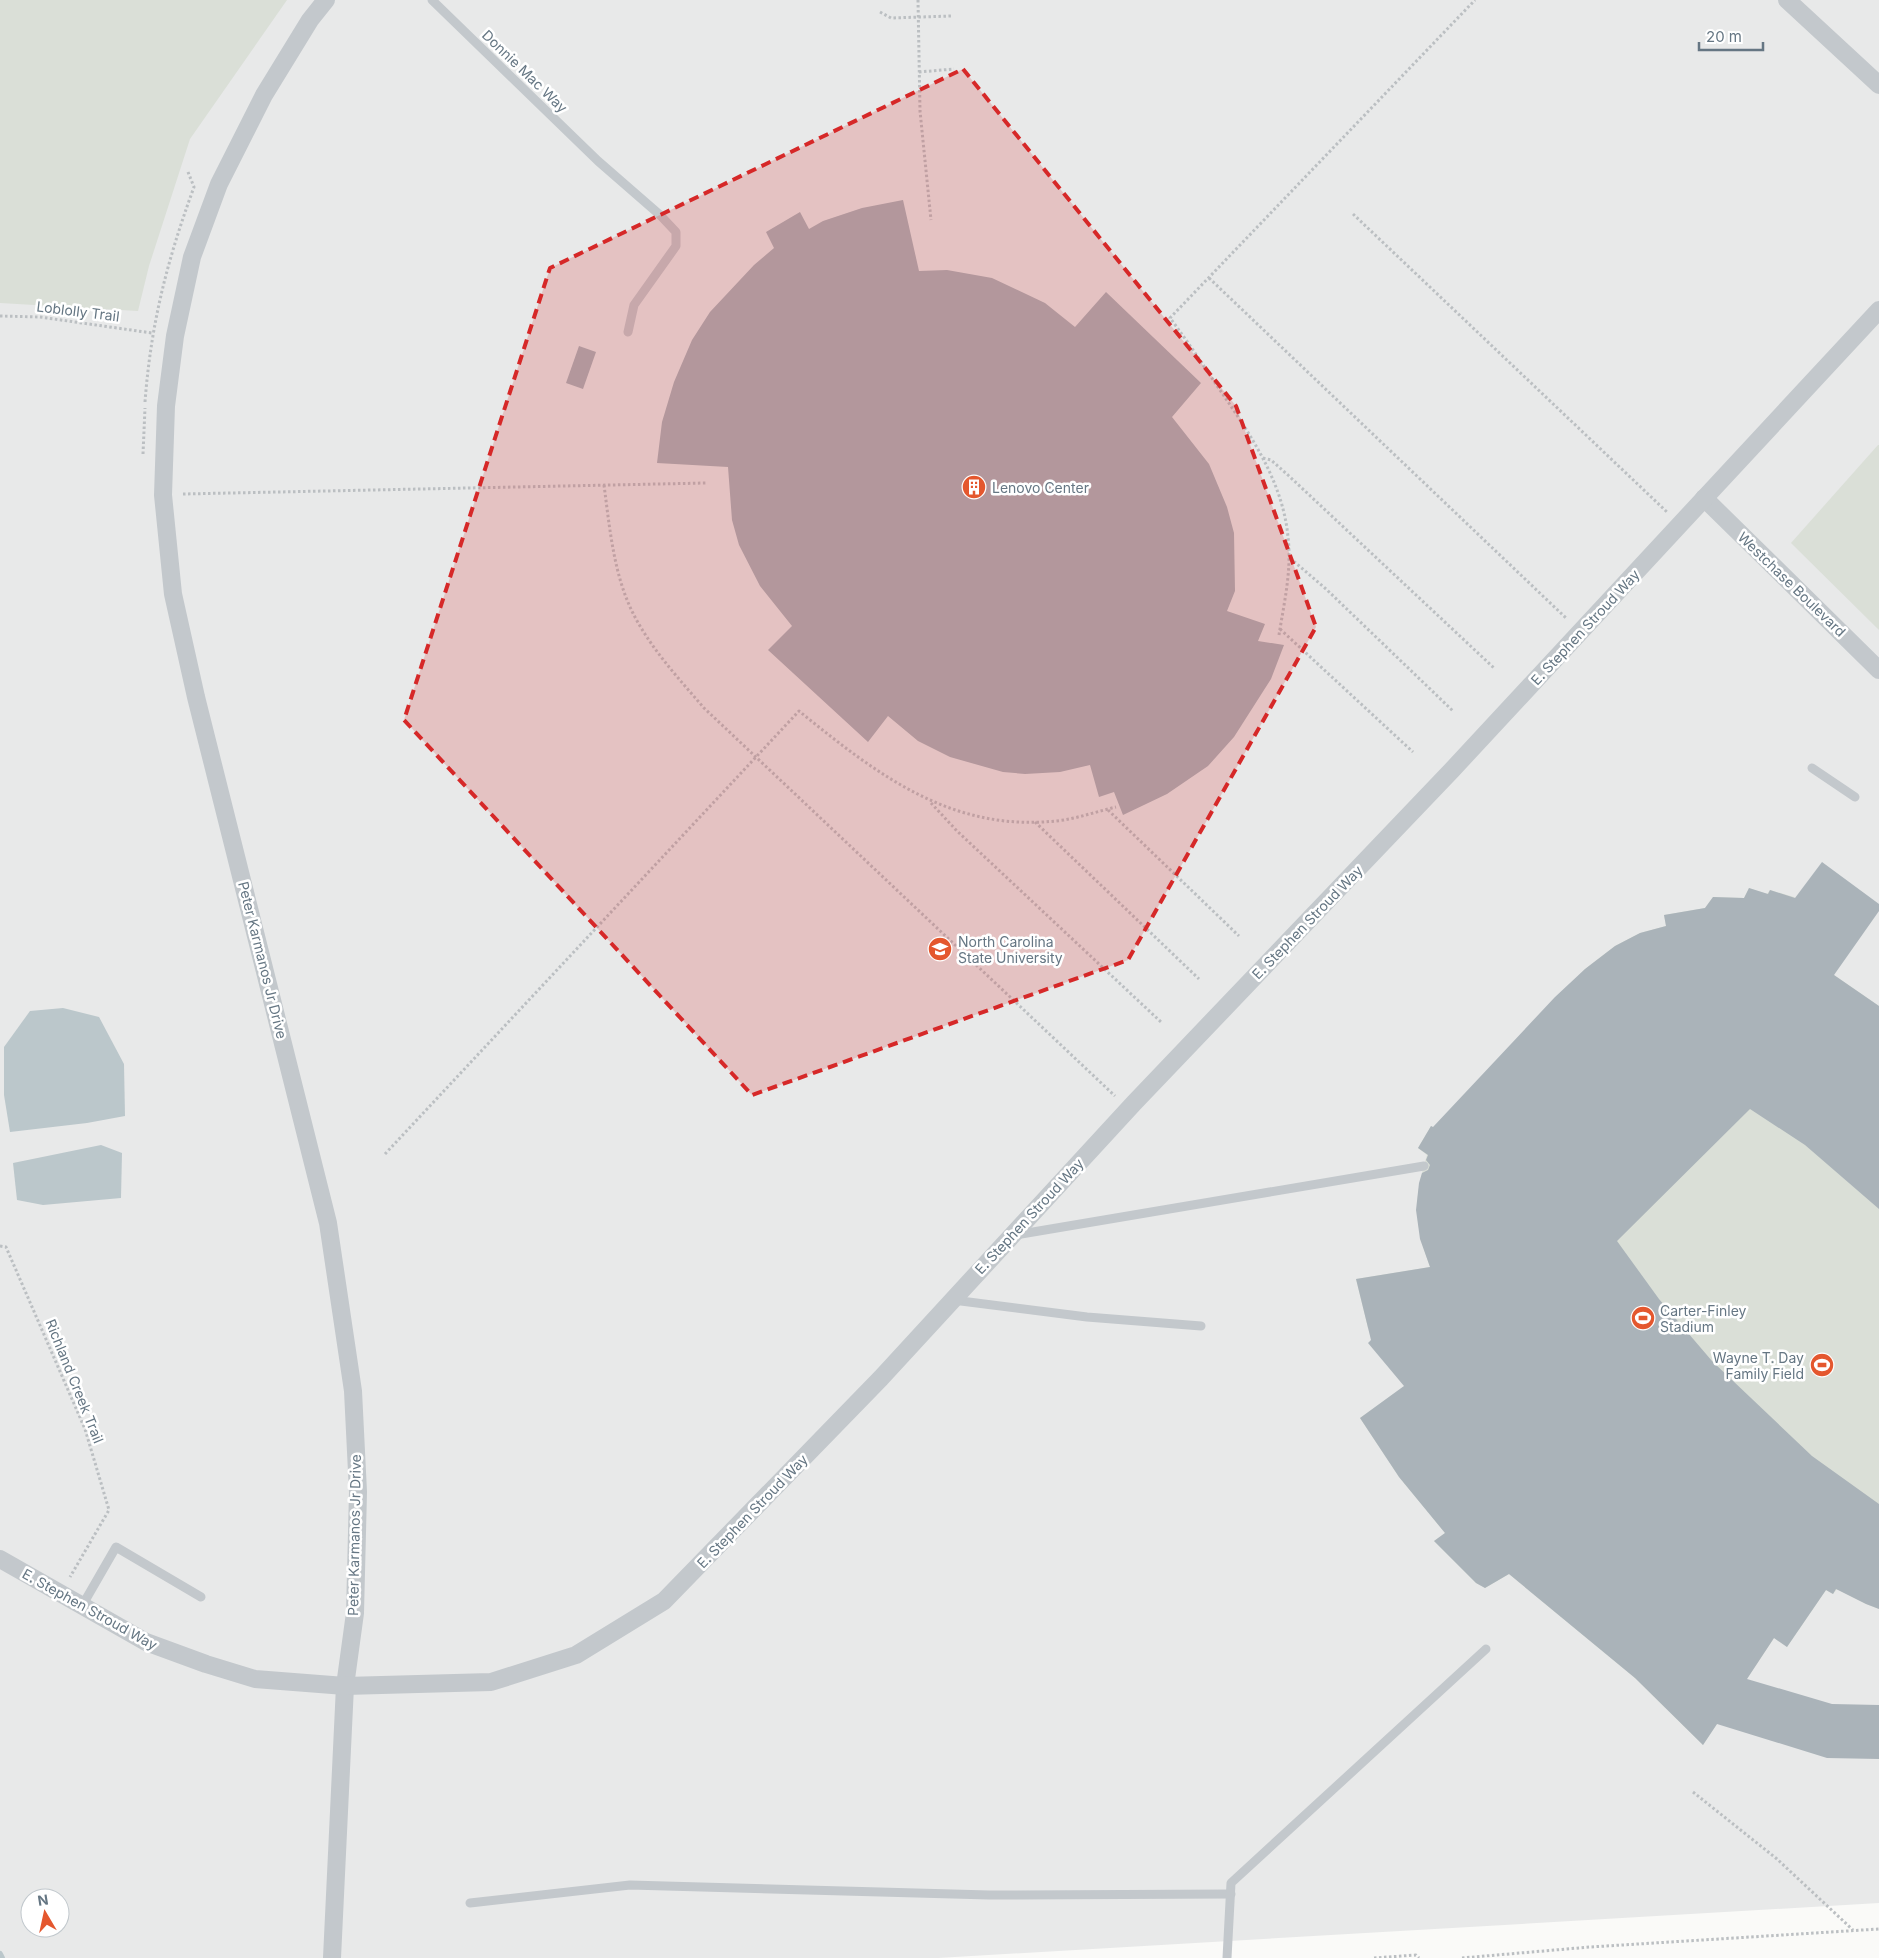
<svg xmlns="http://www.w3.org/2000/svg" width="1879" height="1958" viewBox="0 0 1879 1958" font-family="Inter,sans-serif">
	<style>
		.built { fill: #e8e9e9; fill-rule: evenodd }
		.green { fill: #dadfd7 }
		.water { fill: #bbc7cb }
		.lines { fill: none; stroke-linecap: round; stroke-linejoin: round }
		.stream { stroke: #bbc7cb; stroke-width: 6 }
		.building { fill: #aab3b9 }
		.path { stroke: #bbbfc2; stroke-width: 3; stroke-dasharray: 2.5 2.5; stroke-linecap: butt }
		.lane { stroke: #c3c8cc; stroke-width: 9 }
		.street { stroke: #c3c8cc; stroke-width: 18 }
		.marked { fill: #d62828; fill-opacity: 0.2; stroke: #d62828; stroke-width: 4; stroke-dasharray: 10 6; stroke-linejoin: round }
		.labels { text-anchor: middle; dominant-baseline: central; stroke-width: 5; stroke-linejoin: round; paint-order: stroke }
		.street-label { font-size: 14px; fill: #657683; stroke: #fff }
		.poi-label { font-size: 14px; fill: #657683; stroke: #fff; text-anchor: start }
	</style>
	<rect width="100%" height="100%" fill="#fafaf8"/>
	<path class="built" d="M0,0H1879V1903L938,1958H0ZM30,1898H60V1928H30Z"/>
	<g class="green">
		<polygon points="0,0 287,0 190,139 149,266 138,311 0,303"/>
		<polygon points="1878,445 1879,445 1879,630 1791,543"/>
		<path d="M1749,888L1767,894L1770,890L1794,897L1848,936L1834,975L1879,1006V1609L1866,1604L1837,1589L1833,1594L1826,1590L1787,1647L1774,1638L1703,1745L1635,1678L1509,1574L1485,1588L1476,1583L1434,1541L1445,1533L1399,1477L1360,1418L1403,1387L1412,1397L1400,1309L1368,1328L1356,1279L1430,1267C1414,1222 1413,1201 1427,1155L1418,1148L1431,1126L1440,1133L1585,969L1615,946L1640,933L1666,926L1664,915L1705,908L1713,897L1744,898Z"/>
	</g>
	<g class="water">
		<polygon points="63,1008 99,1017 124,1064 125,1116 87,1123 10,1132 4,1095 4,1047 30,1011"/>
		<polygon points="101,1145 122,1153 121,1198 43,1205 17,1200 13,1163"/>
	</g>
	<g class="lines">
		<polyline class="stream" points="0,1954 2,1958"/>
	</g>
	<g class="building">
		<polygon points="903,200 919,271 947,270 992,278 1045,303 1075,327 1106,292 1201,383 1172,417 1209,464 1227,507 1234,533 1235,591 1227,611 1265,624 1258,641 1284,645 1271,679 1234,737 1208,766 1167,794 1123,815 1114,792 1099,797 1090,765 1060,772 1025,774 1003,772 950,757 918,741 888,716 868,742 768,650 792,626 760,586 739,545 732,520 728,467 657,463 662,422 674,382 692,340 710,312 754,265 774,248 766,232 800,212 809,229 823,221 862,208"/>
		<polygon points="579,346 596,352 583,389 566,383"/>
		<polygon points="1822,862 1879,904 1879,911 1834,975 1879,1006 1879,1209 1805,1145 1750,1109 1617,1241 1659,1299 1712,1361 1812,1456 1879,1504 1879,1609 1866,1604 1836,1589 1833,1594 1826,1590 1787,1647 1774,1638 1747,1679 1832,1704 1879,1705 1879,1759 1827,1758 1717,1724 1703,1745 1635,1678 1509,1574 1485,1588 1476,1583 1434,1541 1445,1533 1399,1477 1360,1418 1404,1386 1368,1343 1371,1340 1356,1279 1430,1267 1420,1239 1416,1210 1419,1183 1422,1173 1428,1170 1430,1165 1426,1160 1428,1155 1418,1148 1431,1126 1433,1127 1555,997 1585,969 1615,946 1640,933 1666,926 1664,915 1705,908 1713,897 1744,898 1749,888 1768,894 1770,890 1795,898"/>
	</g>
	<g class="lines">
		<g class="path">
			<polyline points="918,0 920,111 931,220"/>
			<polyline points="880,12 891,18 952,16"/>
			<polyline points="919,72 954,69"/>
			<polyline points="1353,214 1667,512"/>
			<polyline points="1209,278 1566,618"/>
			<polyline points="0,316 40,317 152,333"/>
			<path d="M145,402C151,323 167,261 194,187L188,172"/>
			<polyline points="143,454 145,408"/>
			<polyline points="1263,458 1271,460 1289,476 1494,668"/>
			<path d="M604,485C610,530 614,579 636,619C654,652 680,680 704,708L1115,1096"/>
			<polyline points="183,494 706,483"/>
			<polyline points="1290,558 1326,589 1453,711"/>
			<polyline points="1280,629 1413,752"/>
			<path d="M1279,635C1284,603 1292,570 1288,537C1283,483 1252,437 1222,393C1205,368 1189,343 1170,318L1475,0"/>
			<polyline points="931,803 957,831 1161,1022"/>
			<polyline points="1108,810 1239,936"/>
			<polyline points="1035,822 1199,979"/>
			<path d="M385,1154L799,711C879,776 955,835 1064,820C1081,817 1099,811 1116,807"/>
			<polyline points="0,1246 6,1247 85,1429 109,1510 70,1577"/>
			<polyline points="1693,1792 1777,1859 1853,1930"/>
			<polyline points="1374,1958 1416,1955 1419,1958"/>
			<polyline points="1462,1958 1590,1947 1879,1929"/>
		</g>
		<g class="lane">
			<polyline points="432,0 598,161 660,215 676,232 676,246 634,305 628,332"/>
			<polyline points="1812,768 1855,797"/>
			<polyline points="1015,1235 1424,1166"/>
			<polyline points="953,1300 1087,1317 1201,1326"/>
			<polyline points="82,1606 116,1547 201,1597"/>
			<polyline points="470,1903 630,1885 989,1895 1231,1894"/>
			<polyline points="1227,1958 1231,1883 1486,1649"/>
		</g>
		<g class="street">
			<polyline points="326,0 310,20 264,95 219,184 192,257 175,336 166,406 163,495 173,594 196,697 328,1223 353,1391 358,1492 355,1613 345,1686 332,1958"/>
			<polyline points="1787,0 1879,85"/>
			<polyline points="1704,498 1879,670"/>
			<polyline points="0,1559 146,1642 206,1664 255,1679 345,1686 491,1682 576,1655 664,1601 881,1378 1134,1103 1452,770 1879,310"/>
		</g>
	</g>
	<path class="marked" d="M963,69L1236,406L1316,627L1128,960L752,1095L404,720L550,268Z"/>
	<defs>
		<g id="building-disc" transform="scale(1.25)"><circle r="9.5" fill="#e4572e" stroke="#fff"/><path d="M-4-6H4V6H1V3H-1V6H-4ZM-2.5-4.3h1.7v1.8h-1.7ZM.8-4.3h1.7v1.8H.8ZM-2.5-1h1.7V.8h-1.7ZM.8-1h1.7V.8H.8Z" fill="#fff"/></g>
		<g id="university-disc" transform="scale(1.25)"><circle r="9.5" fill="#e4572e" stroke="#fff"/><path d="M0-5L7-2L0 1L-7-2ZM-4 1L0 2.5L4 1V4Q0 6-4 4Z" fill="#fff"/></g>
		<g id="stadium-disc" transform="scale(1.25)"><circle r="9.5" fill="#e4572e" stroke="#fff"/><path d="M0-5a6.5 5 0 1 0 0 10a6.5 5 0 1 0 0-10ZM-3.5-1.8h7v3.6h-7Z" fill="#fff"/></g>
	</defs>
	<g fill-rule="evenodd">
		<use href="#building-disc" x="974" y="487"/>
		<use href="#university-disc" x="940" y="949"/>
		<use href="#stadium-disc" x="1643" y="1318"/>
		<use href="#stadium-disc" x="1822" y="1365"/>
	</g>
	<g class="labels">
		<g class="street-label">
			<text transform="translate(525 71) rotate(44)">Donnie Mac Way</text>
			<text transform="translate(78 311) rotate(7)">Loblolly Trail</text>
			<text transform="translate(1792 584) rotate(44)">Westchase Boulevard</text>
			<text transform="translate(1585 627) rotate(-47)">E. Stephen Stroud Way</text>
			<text transform="translate(1307 922) rotate(-46)">E. Stephen Stroud Way</text>
			<text transform="translate(263 960) rotate(76)">Peter Karmanos Jr Drive</text>
			<text transform="translate(1029 1216) rotate(-47)">E. Stephen Stroud Way</text>
			<text transform="translate(75 1381) rotate(68)">Richland Creek Trail</text>
			<text transform="translate(752 1511) rotate(-46)">E. Stephen Stroud Way</text>
			<text transform="translate(354 1535) rotate(-89)">Peter Karmanos Jr Drive</text>
			<text transform="translate(90 1609) rotate(29)">E. Stephen Stroud Way</text>
		</g>
		<g class="poi-label">
			<text x="992" y="487">Lenovo Center</text>
			<text x="958" y="941">North Carolina<tspan x="958" dy="16">State University</tspan></text>
			<text x="1660" y="1310">Carter-Finley<tspan x="1660" dy="16">Stadium</tspan></text>
			<text x="1804" y="1357" text-anchor="end">Wayne T. Day<tspan x="1804" dy="16">Family Field</tspan></text>
		</g>
	</g>
	<g transform="translate(45 1913) rotate(351)"><circle r="24" fill="#ffffff" stroke="#c1c8cd"/>
	<path d="M0-4L9 19L0 12L-9 19Z" fill="#e4572e"/>
	<text y="-8" font-size="14" font-weight="bold" text-anchor="middle" fill="#657683">N</text>
	</g>
	<path d="M1699 42v8h64v-8" fill="none" stroke="#657683" stroke-width="2.5"/>
	<text x="1706" y="42" font-size="15" fill="#657683" stroke="#ffffff" stroke-width="4" paint-order="stroke">20 m</text>
</svg>
